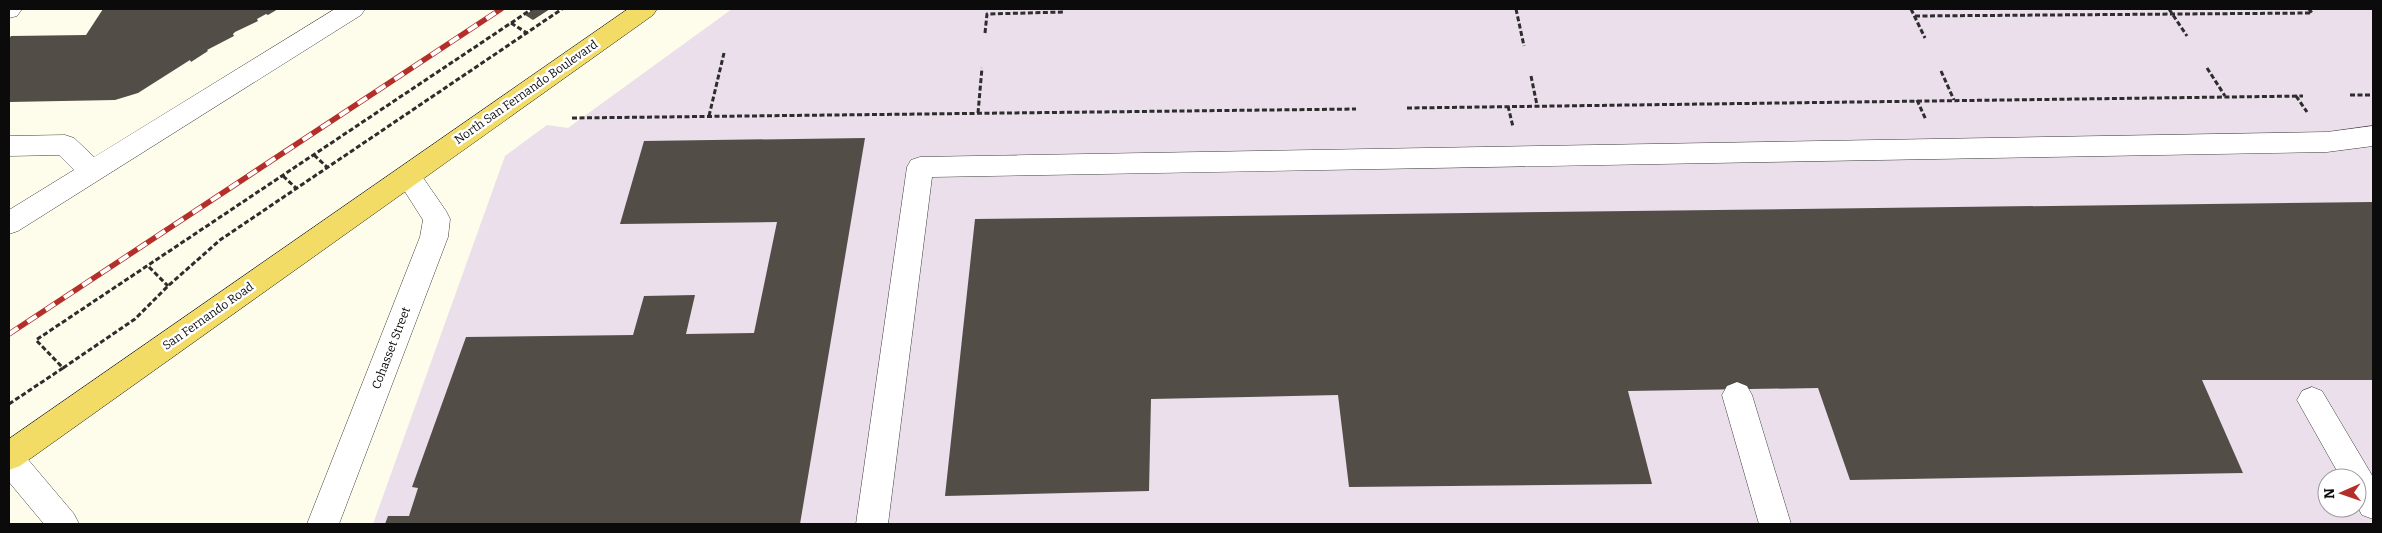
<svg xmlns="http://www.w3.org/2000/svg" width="2382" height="533" viewBox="0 0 2382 533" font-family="Bitter,serif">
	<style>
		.industrial { fill: #eadfea; fill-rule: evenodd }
		.building { fill: #534d48 }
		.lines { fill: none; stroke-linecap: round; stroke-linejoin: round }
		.minor-casing { stroke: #3e3e3e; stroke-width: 1 }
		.major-casing { stroke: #1c1c1c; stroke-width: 1 }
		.path { stroke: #2d2d2d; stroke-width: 3; stroke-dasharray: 5 2.5; stroke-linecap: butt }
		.minor { fill: #fff; fill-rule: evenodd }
		.major { fill: #f3dc66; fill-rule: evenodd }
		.rail-casing { stroke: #b42f2a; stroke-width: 5.5 }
		.rail { stroke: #fff; stroke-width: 4; stroke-dasharray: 11; stroke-linecap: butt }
		.labels { text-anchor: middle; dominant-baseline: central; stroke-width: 5; stroke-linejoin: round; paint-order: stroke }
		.street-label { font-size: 12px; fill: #0b0b0b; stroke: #fff }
	</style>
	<rect width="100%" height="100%" fill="#fefcea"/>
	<path class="industrial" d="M732,9H2373V524H373L505,156L547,125L568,128ZM2327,478H2357V508H2327Z"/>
	<g class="building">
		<polygon points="103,9 278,9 268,15 266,14 257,19 258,21 235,32 233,34 234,36 207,50 208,51 191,62 190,60 138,93 115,100 9,102 9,39 11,36 86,35"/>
		<polygon points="534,9 550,9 533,20 525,15"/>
		<polygon points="865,138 800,524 385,524 388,516 409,516 418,488 412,487 466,337 633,335 644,296 695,295 686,334 754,333 777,222 620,224 644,141"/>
		<polygon points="2373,202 2373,380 2202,380 2243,473 1850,480 1818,388 1628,391 1652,484 1349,487 1338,395 1151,399 1149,491 945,496 975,219"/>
	</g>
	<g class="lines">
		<g class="minor-casing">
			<g id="minor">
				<polygon points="9,9 22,9 17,16 9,18"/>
				<polygon points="335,9 365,9 361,15 18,231 9,234 9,210 74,170 59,155 9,156 9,136 65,135 74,138 94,157"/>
				<polygon points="2373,126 2373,146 2327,152 932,177 888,524 856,524 907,167 911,160 920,157 2327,132"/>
				<polygon points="408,166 417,169 446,211 450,219 448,237 339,524 307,524 420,237 423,220 395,176 399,169"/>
				<polygon points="1737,382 1747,386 1752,395 1791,524 1759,524 1722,395 1727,386"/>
				<polygon points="2312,387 2322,391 2373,477 2373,519 2362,515 2357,506 2357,478 2341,478 2297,400 2302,391"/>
				<polygon points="9,446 20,450 74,514 79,524 44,524 9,482"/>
			</g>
		</g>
		<g class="major-casing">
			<polygon id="major" points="628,9 657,9 653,15 20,466 9,470 9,439"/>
		</g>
		<g class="path">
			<polyline points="1516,9 1524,46"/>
			<polyline points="1911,9 1925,38"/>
			<polyline points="2169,9 2187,36"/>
			<polyline points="1915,16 2312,13 2309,9"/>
			<polyline points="511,23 527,33"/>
			<polyline points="985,33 987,14 1064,12"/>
			<polyline points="2207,68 2225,96"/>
			<polyline points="1941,71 1954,100"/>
			<polyline points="1531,76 1537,105"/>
			<polyline points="2350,95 2373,95"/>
			<polyline points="2296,96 2307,112"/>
			<polyline points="1917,100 1926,120"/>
			<polyline points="1508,106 1513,127"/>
			<polyline points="1407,108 2303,96"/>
			<polyline points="978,113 982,68"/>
			<polyline points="709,116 724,53"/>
			<polyline points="572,118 1356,109"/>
			<polyline points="314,155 328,168"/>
			<polyline points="283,176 297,189"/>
			<polyline points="149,267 168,286"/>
			<polyline points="63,368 135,319 168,286 220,240 562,9"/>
			<polyline points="9,404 63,368 36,340 532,9"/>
		</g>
		<use href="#minor" class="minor"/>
		<use href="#major" class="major"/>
		<g class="rail-casing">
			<polyline id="rail" points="9,334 501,9"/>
		</g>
		<use href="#rail" class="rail"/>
	</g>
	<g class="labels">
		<g class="street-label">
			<text transform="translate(526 92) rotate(-35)">North San Fernando Boulevard</text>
			<text transform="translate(208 316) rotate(-35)">San Fernando Road</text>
			<text transform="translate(391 348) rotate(-69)">Cohasset Street</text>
		</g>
	</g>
	<rect width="2382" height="533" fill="none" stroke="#0b0b0b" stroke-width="20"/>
	<g transform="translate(2342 493) rotate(268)"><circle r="24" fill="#ffffff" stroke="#9d9d9d"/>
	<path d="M0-4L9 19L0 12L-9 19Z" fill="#b42f2a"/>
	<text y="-8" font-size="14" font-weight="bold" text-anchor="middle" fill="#0b0b0b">N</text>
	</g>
</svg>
